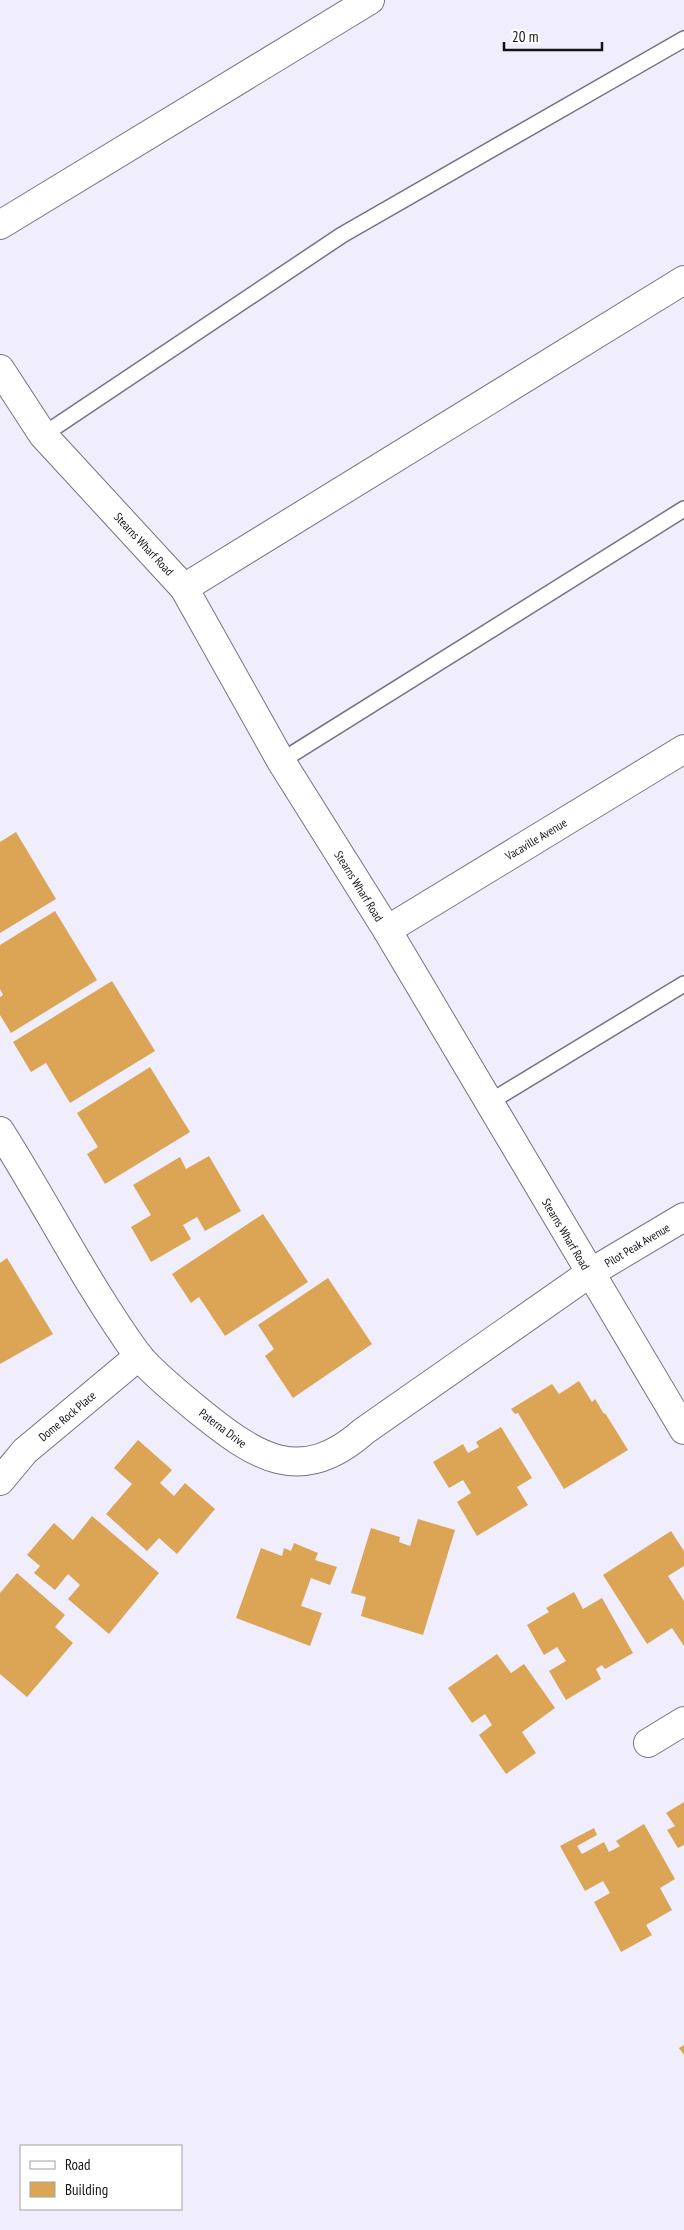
<svg xmlns="http://www.w3.org/2000/svg" width="684" height="2230" viewBox="0 0 684 2230" font-family="'PT Sans Narrow',sans-serif">
	<style>
		.building { fill: #dba555 }
		.lines { fill: none; stroke-linecap: round; stroke-linejoin: round }
		.service-casing { stroke: #757380; stroke-width: 18 }
		.minor-casing { stroke: #757380; stroke-width: 30 }
		.service { stroke: #fff; stroke-width: 15 }
		.minor { stroke: #fff; stroke-width: 28 }
		.labels { text-anchor: middle; dominant-baseline: central; stroke-width: 4; stroke-linejoin: round; paint-order: stroke }
		.street-label { font-size: 12px; fill: #141318; stroke: #fff }
	</style>
	<rect width="100%" height="100%" fill="#f0eefd"/>
	<g class="building">
		<polygon points="16,832 56,899 0,933 0,842"/>
		<polygon points="55,911 97,980 11,1033 0,1015 0,997 3,995 0,989 0,945"/>
		<polygon points="112,981 155,1051 70,1103 46,1063 31,1072 13,1042"/>
		<polygon points="150,1067 190,1132 105,1184 87,1154 98,1147 77,1113"/>
		<polygon points="209,1156 241,1211 205,1231 197,1217 183,1225 191,1239 151,1262 131,1227 151,1215 133,1185 180,1157 186,1169"/>
		<polygon points="263,1214 308,1282 225,1336 199,1297 191,1303 172,1274"/>
		<polygon points="7,1258 53,1334 0,1364 0,1263"/>
		<polygon points="328,1278 372,1344 293,1398 265,1356 274,1349 258,1325"/>
		<polygon points="579,1381 592,1402 595,1399 604,1414 605,1413 628,1450 564,1489 518,1413 515,1414 511,1409 552,1384 559,1394"/>
		<polygon points="501,1427 532,1478 517,1487 528,1505 477,1536 457,1502 471,1493 463,1480 449,1488 433,1462 463,1444 468,1453 479,1447 476,1442"/>
		<polygon points="138,1440 172,1470 160,1483 174,1496 185,1483 215,1509 177,1554 159,1538 147,1551 106,1514 132,1484 114,1468"/>
		<polygon points="92,1516 159,1573 109,1634 68,1599 80,1585 68,1574 55,1590 34,1573 40,1566 27,1555 54,1523 73,1540"/>
		<polygon points="418,1519 455,1530 423,1635 361,1616 366,1597 351,1593 371,1528 400,1537 399,1542 410,1546"/>
		<polygon points="671,1531 684,1551 684,1566 668,1576 684,1601 684,1646 672,1628 647,1644 603,1575"/>
		<polygon points="294,1543 318,1553 315,1560 337,1567 330,1585 311,1578 301,1606 322,1613 310,1646 236,1618 261,1548 282,1556 284,1548 291,1551"/>
		<polygon points="17,1573 65,1615 55,1627 73,1643 27,1697 0,1674 0,1593"/>
		<polygon points="574,1592 583,1609 602,1598 633,1653 605,1669 602,1665 596,1669 601,1679 566,1700 549,1671 566,1661 557,1647 544,1655 527,1625 549,1612 546,1608"/>
		<polygon points="497,1654 511,1673 524,1664 555,1708 522,1732 536,1753 506,1774 479,1735 492,1725 485,1714 472,1723 448,1688"/>
		<polygon points="684,1802 684,1845 678,1848 667,1830 675,1826 666,1813"/>
		<polygon points="644,1824 675,1879 660,1888 672,1910 646,1925 652,1935 621,1952 594,1902 610,1893 603,1881 585,1891 560,1846 594,1828 597,1835 577,1846 582,1854 604,1842 609,1852 620,1846 616,1841"/>
		<polygon points="684,2045 684,2055 679,2048"/>
	</g>
	<g class="lines">
		<g class="service-casing">
			<g id="service">
				<polyline points="43,435 342,235 684,39"/>
				<polyline points="281,761 684,509"/>
				<polyline points="488,1103 684,984"/>
			</g>
		</g>
		<g class="minor-casing">
			<g id="minor">
				<polyline points="0,225 370,0"/>
				<polyline points="0,369 43,435 184,588 281,761 387,930 684,1430"/>
				<polyline points="184,588 684,280"/>
				<polyline points="387,930 684,749"/>
				<path d="M0,1131C47,1205 86,1283 137,1354C150,1371 182,1397 199,1411C255,1456 300,1488 364,1431L590,1273L684,1217"/>
				<polyline points="0,1481 25,1451 139,1356"/>
				<polyline points="648,1743 684,1721"/>
			</g>
		</g>
		<use href="#service" class="service"/>
		<use href="#minor" class="minor"/>
	</g>
	<g class="labels">
		<g class="street-label">
			<text transform="translate(144 544) rotate(47)">Stearns Wharf Road</text>
			<text transform="translate(536 839) rotate(-31)">Vacaville Avenue</text>
			<text transform="translate(359 886) rotate(58)">Stearns Wharf Road</text>
			<text transform="translate(566 1234) rotate(59)">Stearns Wharf Road</text>
			<text transform="translate(637 1245) rotate(-31)">Pilot Peak Avenue</text>
			<text transform="translate(67 1416) rotate(-40)">Dome Rock Place</text>
			<text transform="translate(223 1428) rotate(37)">Paterna Drive</text>
		</g>
	</g>
	<rect x="20" y="2145" width="162" height="65" fill="#ffffff" stroke="#a1a1a3"/>
	<rect x="30" y="2161" width="25" height="8" fill="#ffffff" stroke="#a1a1a3"/>
	<text x="65" y="2170" font-size="15" fill="#141318">Road</text>
	<rect x="30" y="2182" width="25" height="15" fill="#dba555" stroke="#a1a1a3"/>
	<text x="65" y="2195" font-size="15" fill="#141318">Building</text>
	<path d="M504 42v8h98v-8" fill="none" stroke="#141318" stroke-width="2.5"/>
	<text x="512" y="42" font-size="15" fill="#141318" stroke="#ffffff" stroke-width="4" paint-order="stroke">20 m</text>
</svg>
